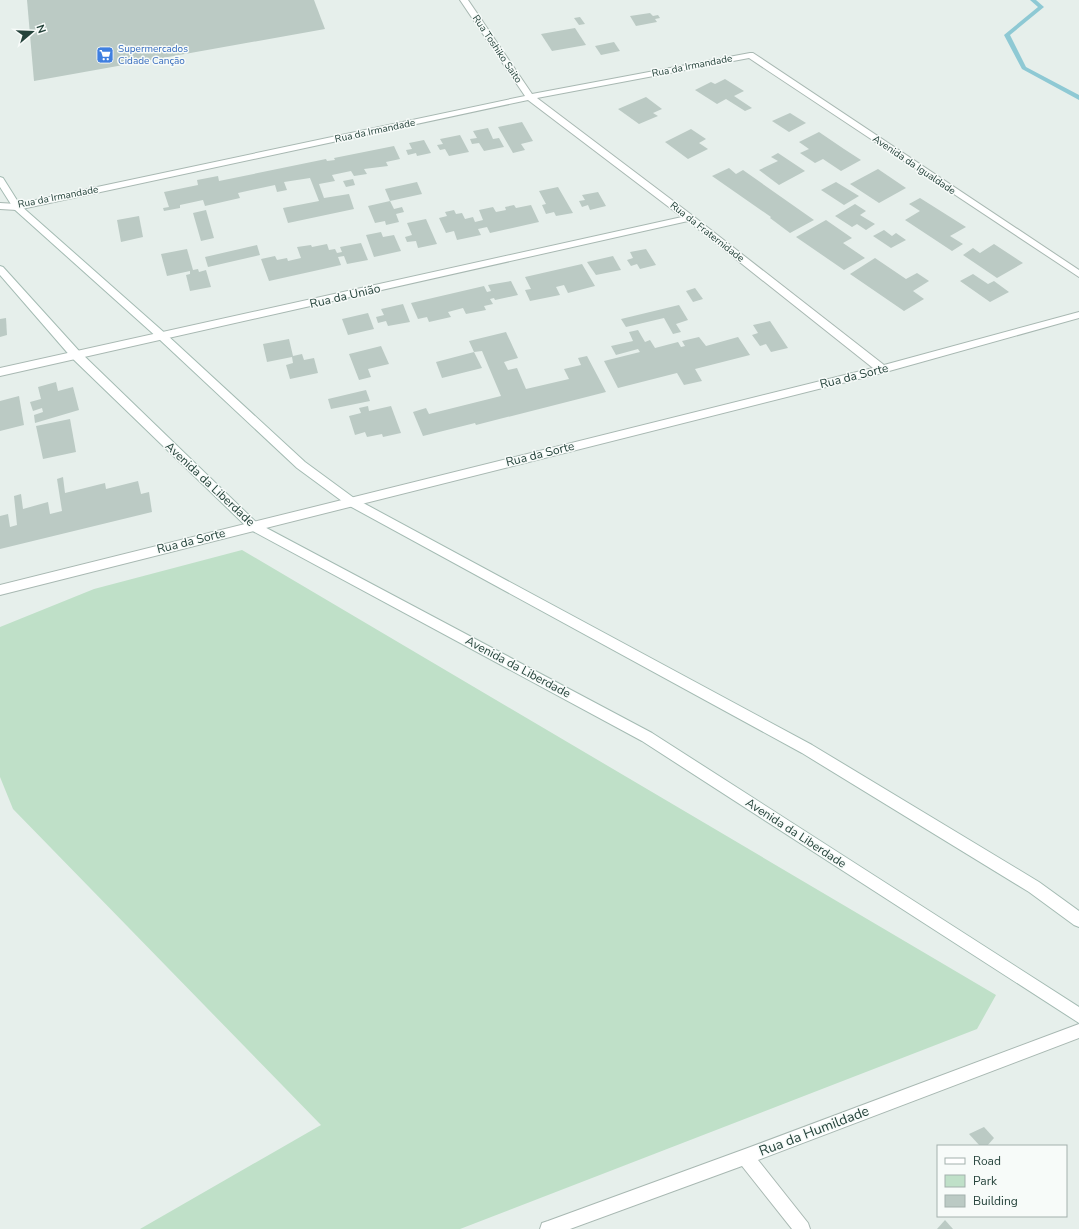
<svg xmlns="http://www.w3.org/2000/svg" width="1079" height="1229" viewBox="0 0 1079 1229" font-family="'Nunito Sans',sans-serif">
	<style>
		.green { fill: #bfe0c8 }
		.lines { fill: none; stroke-linecap: round; stroke-linejoin: round }
		.stream { fill: #8ec9d4; fill-rule: evenodd }
		.building { fill: #bbcac4 }
		.street-casing { stroke: #a8b8b2; stroke-width: 2 }
		.secondary-casing { stroke: #a4bbb3; stroke-width: 2 }
		.street { fill: #fff; fill-rule: evenodd }
		.secondary { fill: #fff; fill-rule: evenodd }
		.labels { text-anchor: middle; dominant-baseline: central; stroke-width: 3; stroke-linejoin: round; paint-order: stroke }
		.far-shop-label { font-size: 10px; fill: #366cbe; stroke: #f7fbf9; text-anchor: start }
		.far-street-label { font-size: 10px; fill: #24423a; stroke: #f7fbf9 }
		.street-label { font-size: 12px; fill: #24423a; stroke: #f7fbf9 }
		.near-street-label { font-size: 14px; fill: #24423a; stroke: #f7fbf9 }
	</style>
	<rect width="100%" height="100%" fill="#e6efeb"/>
	<polygon class="green" points="242,550 996,995 977,1029 460,1229 140,1229 321,1125 13,809 0,777 0,627 94,589"/>
	<g class="lines">
		<polygon class="stream" points="1030,0 1036,0 1044,7 1010,35 1026,67 1079,95 1079,100 1022,69 1004,35 1038,7"/>
	</g>
	<g class="building">
		<polygon points="27,0 314,0 325,29 34,81"/>
		<polygon points="650,13 653,16 658,15 660,18 655,19 657,22 636,26 630,16"/>
		<polygon points="580,17 585,24 579,25 574,18"/>
		<polygon points="575,28 586,45 552,51 541,34"/>
		<polygon points="614,42 620,51 601,55 595,46"/>
		<polygon points="725,79 744,91 734,96 752,108 745,111 726,99 717,104 695,90 711,82 715,84"/>
		<polygon points="646,97 662,109 653,113 658,116 639,124 618,109"/>
		<polygon points="790,113 806,123 789,132 772,121"/>
		<polygon points="522,122 533,141 521,144 525,150 513,153 498,127"/>
		<polygon points="488,128 493,139 499,138 504,147 484,151 479,143 472,144 470,139 477,138 473,131"/>
		<polygon points="691,129 706,139 699,143 708,149 688,159 665,142"/>
		<polygon points="819,132 844,149 861,160 841,171 823,159 815,163 800,153 809,149 799,142"/>
		<polygon points="460,135 469,152 449,156 445,149 440,150 437,145 443,144 440,139"/>
		<polygon points="424,140 431,153 417,156 416,153 408,155 406,150 412,149 409,143"/>
		<polygon points="394,146 400,159 386,162 388,166 364,169 367,174 354,176 351,171 332,175 335,181 319,184 324,198 349,194 354,209 288,223 283,208 319,201 310,178 284,182 287,190 277,192 275,185 238,193 240,198 205,206 203,200 180,205 180,208 164,211 163,208 169,207 164,192 198,185 197,180 218,176 219,181 326,159 327,161 335,160 334,158"/>
		<polygon points="778,153 805,171 779,185 759,170 778,161 771,157"/>
		<polygon points="729,168 736,174 743,170 814,220 790,233 770,218 771,217 712,176"/>
		<polygon points="878,169 906,188 879,203 850,184"/>
		<polygon points="353,179 355,185 346,187 343,181"/>
		<polygon points="417,182 422,194 390,201 385,189"/>
		<polygon points="836,182 859,196 844,205 821,190"/>
		<polygon points="558,187 573,213 556,216 554,212 546,214 542,205 546,204 539,191"/>
		<polygon points="598,192 606,206 590,210 588,205 582,207 579,201 585,200 582,195"/>
		<polygon points="920,198 966,227 950,236 963,244 952,251 905,220 920,211 909,204"/>
		<polygon points="390,201 394,209 402,207 404,212 396,214 399,222 386,225 385,221 375,223 368,206"/>
		<polygon points="855,204 866,211 860,215 875,224 866,230 857,224 852,227 835,216"/>
		<polygon points="514,205 516,208 531,205 539,222 490,233 487,227 478,229 481,235 457,240 454,231 446,233 439,218 447,216 445,212 454,210 456,214 462,213 465,219 473,217 475,222 483,220 479,210 493,207 496,212 506,210 505,207"/>
		<polygon points="206,210 214,238 201,241 193,213"/>
		<polygon points="139,216 143,237 121,242 117,220"/>
		<polygon points="426,219 437,244 418,248 416,241 407,242 405,237 412,235 407,223"/>
		<polygon points="826,220 852,238 843,243 865,258 844,270 796,237"/>
		<polygon points="884,230 892,236 896,233 906,240 891,248 873,236"/>
		<polygon points="381,232 383,237 394,235 401,251 374,257 366,235"/>
		<polygon points="361,243 368,260 347,264 344,256 338,257 341,265 269,281 261,259 275,256 277,260 287,258 288,261 301,258 297,247 311,245 312,247 327,244 329,250 335,249 337,253 342,252 340,247"/>
		<polygon points="994,244 1023,263 997,278 963,255 973,248 980,253"/>
		<polygon points="257,245 260,255 208,267 205,257"/>
		<polygon points="187,249 193,270 198,269 199,272 206,270 211,287 190,291 186,275 190,274 190,271 167,276 161,254"/>
		<polygon points="646,249 656,265 640,269 637,264 631,266 627,260 633,258 630,252"/>
		<polygon points="613,256 621,270 596,275 587,262"/>
		<polygon points="875,258 906,279 917,273 929,281 913,291 924,299 904,311 850,274"/>
		<polygon points="582,264 595,286 568,293 564,285 556,287 560,295 530,301 525,290 531,289 525,277"/>
		<polygon points="973,274 988,284 994,281 1009,292 990,302 960,281"/>
		<polygon points="511,281 518,295 495,300 494,298 490,299 493,304 484,306 486,310 466,314 463,308 448,312 451,317 429,322 427,317 418,319 411,303 484,286 487,292 491,291 488,285"/>
		<polygon points="695,288 703,299 693,302 686,291"/>
		<polygon points="403,304 410,322 388,326 386,321 378,323 376,317 384,315 381,309"/>
		<polygon points="679,305 688,320 676,324 681,332 673,334 664,318 626,327 621,319"/>
		<polygon points="368,313 374,329 348,335 342,319"/>
		<polygon points="6,318 7,335 0,337 0,319"/>
		<polygon points="770,321 788,348 771,352 766,344 760,346 752,335 758,333 753,325"/>
		<polygon points="638,330 645,342 650,340 655,348 678,342 681,347 685,346 682,341 699,337 706,346 738,337 750,355 695,369 702,381 684,385 677,373 618,388 604,361 640,352 638,349 616,355 611,346 633,341 629,332"/>
		<polygon points="506,332 518,358 504,362 508,370 517,368 526,389 569,379 564,369 581,365 578,358 587,356 606,392 476,425 475,423 423,436 413,412 426,408 429,414 501,396 482,351 474,352 482,368 442,378 436,362 474,352 469,341"/>
		<polygon points="289,339 293,356 302,354 304,360 314,358 318,373 290,379 286,365 293,363 292,357 267,362 263,344"/>
		<polygon points="381,346 389,364 368,369 371,377 359,380 349,354"/>
		<polygon points="56,382 58,391 73,387 79,410 35,423 34,415 43,412 42,408 33,411 30,402 41,399 38,387"/>
		<polygon points="366,390 370,401 331,409 328,399"/>
		<polygon points="19,396 24,425 0,431 0,401"/>
		<polygon points="368,406 369,411 391,406 401,433 383,437 382,434 367,437 365,432 355,435 349,416 361,413 359,408"/>
		<polygon points="70,419 76,452 43,459 36,426"/>
		<polygon points="63,477 65,493 105,483 106,489 138,481 141,494 149,492 152,512 0,549 0,516 8,514 10,527 17,525 14,496 21,494 23,509 48,502 50,514 62,511 57,479"/>
		<polygon points="984,1127 994,1138 987,1146 980,1146 969,1134"/>
		<polygon points="945,1220 953,1229 937,1229"/>
	</g>
	<g class="lines">
		<g class="street-casing">
			<g id="street">
				<polygon points="460,0 468,0 532,94 750,53 753,53 1079,270 1079,277 749,58 537,98 693,216 884,365 1079,312 1079,318 882,373 0,595 0,585 873,368 688,221 0,376 0,368 682,217 528,100 17,210 0,209 0,203 17,204 525,96"/>
				<polygon points="1079,1024 1079,1038 758,1160 808,1223 810,1229 792,1229 742,1166 570,1229 540,1229 542,1223 548,1221 745,1149"/>
			</g>
		</g>
		<g class="secondary-casing">
			<g id="secondary">
				<polygon points="0,177 3,178 20,205 167,335 305,462 354,498 812,745 1039,882 1079,911 1079,927 1074,925 1029,892 802,753 346,504 297,468 159,339 14,209 0,187"/>
				<polygon points="0,266 3,267 80,352 257,523 652,733 1079,1007 1079,1023 642,741 249,529 72,358 0,275"/>
			</g>
		</g>
		<use href="#street" class="street"/>
		<use href="#secondary" class="secondary"/>
	</g>
	<defs>
		<g id="supermarket-square" transform="scale(0.9)"><rect x="-9" y="-9" width="18" height="18" rx="4" fill="#3f7fe0" stroke="#f7fbf9"/><path d="M-6-5.5h2.5l.6 2H6L4.5 2H-2.5L-4.4-4H-6ZM-1.5 3.2a1.3 1.3 0 1 0 .1 0ZM3 3.2a1.3 1.3 0 1 0 .1 0Z" fill="#fff"/></g>
	</defs>
	<g fill-rule="evenodd">
		<use href="#supermarket-square" x="105" y="55"/>
	</g>
	<g class="labels">
		<g class="far-shop-label">
			<text x="118" y="49">Supermercados<tspan x="118" dy="12">Cidade Canção</tspan></text>
		</g>
		<g class="far-street-label">
			<text transform="translate(497 49) rotate(56)">Rua Toshiko Saito</text>
			<text transform="translate(692 66) rotate(-11)">Rua da Irmandade</text>
			<text transform="translate(375 131) rotate(-12)">Rua da Irmandade</text>
			<text transform="translate(914 165) rotate(34)">Avenida da Igualdade</text>
			<text transform="translate(58 197) rotate(-11)">Rua da Irmandade</text>
			<text transform="translate(707 232) rotate(38)">Rua da Fraternidade</text>
		</g>
		<g class="street-label">
			<text transform="translate(345 296) rotate(-13)">Rua da União</text>
			<text transform="translate(854 376) rotate(-14)">Rua da Sorte</text>
			<text transform="translate(540 454) rotate(-14)">Rua da Sorte</text>
			<text transform="translate(210 484) rotate(43)">Avenida da Liberdade</text>
			<text transform="translate(191 541) rotate(-14)">Rua da Sorte</text>
			<text transform="translate(518 667) rotate(28)">Avenida da Liberdade</text>
			<text transform="translate(796 833) rotate(33)">Avenida da Liberdade</text>
		</g>
		<g class="near-street-label">
			<text transform="translate(814 1131) rotate(-21)">Rua da Humildade</text>
		</g>
	</g>
	<rect x="937" y="1145" width="130" height="72" fill="#f7fbf9" stroke="#a3b1ad"/>
	<rect x="945" y="1158" width="20" height="6" fill="#ffffff" stroke="#a3b1ad"/>
	<text x="973" y="1165" font-size="12" fill="#24423a">Road</text>
	<rect x="945" y="1175" width="20" height="12" fill="#bfe0c8" stroke="#a3b1ad"/>
	<text x="973" y="1185" font-size="12" fill="#24423a">Park</text>
	<rect x="945" y="1195" width="20" height="12" fill="#bbcac4" stroke="#a3b1ad"/>
	<text x="973" y="1205" font-size="12" fill="#24423a">Building</text>
	<g transform="translate(32 32) rotate(71)" stroke="#f7fbf9" stroke-width="3" paint-order="stroke">
	<path d="M0-3L7 15L0 10L-7 15Z" fill="#24423a"/>
	<text y="-6" font-size="11" font-weight="bold" text-anchor="middle" fill="#24423a">N</text>
	</g>
</svg>
